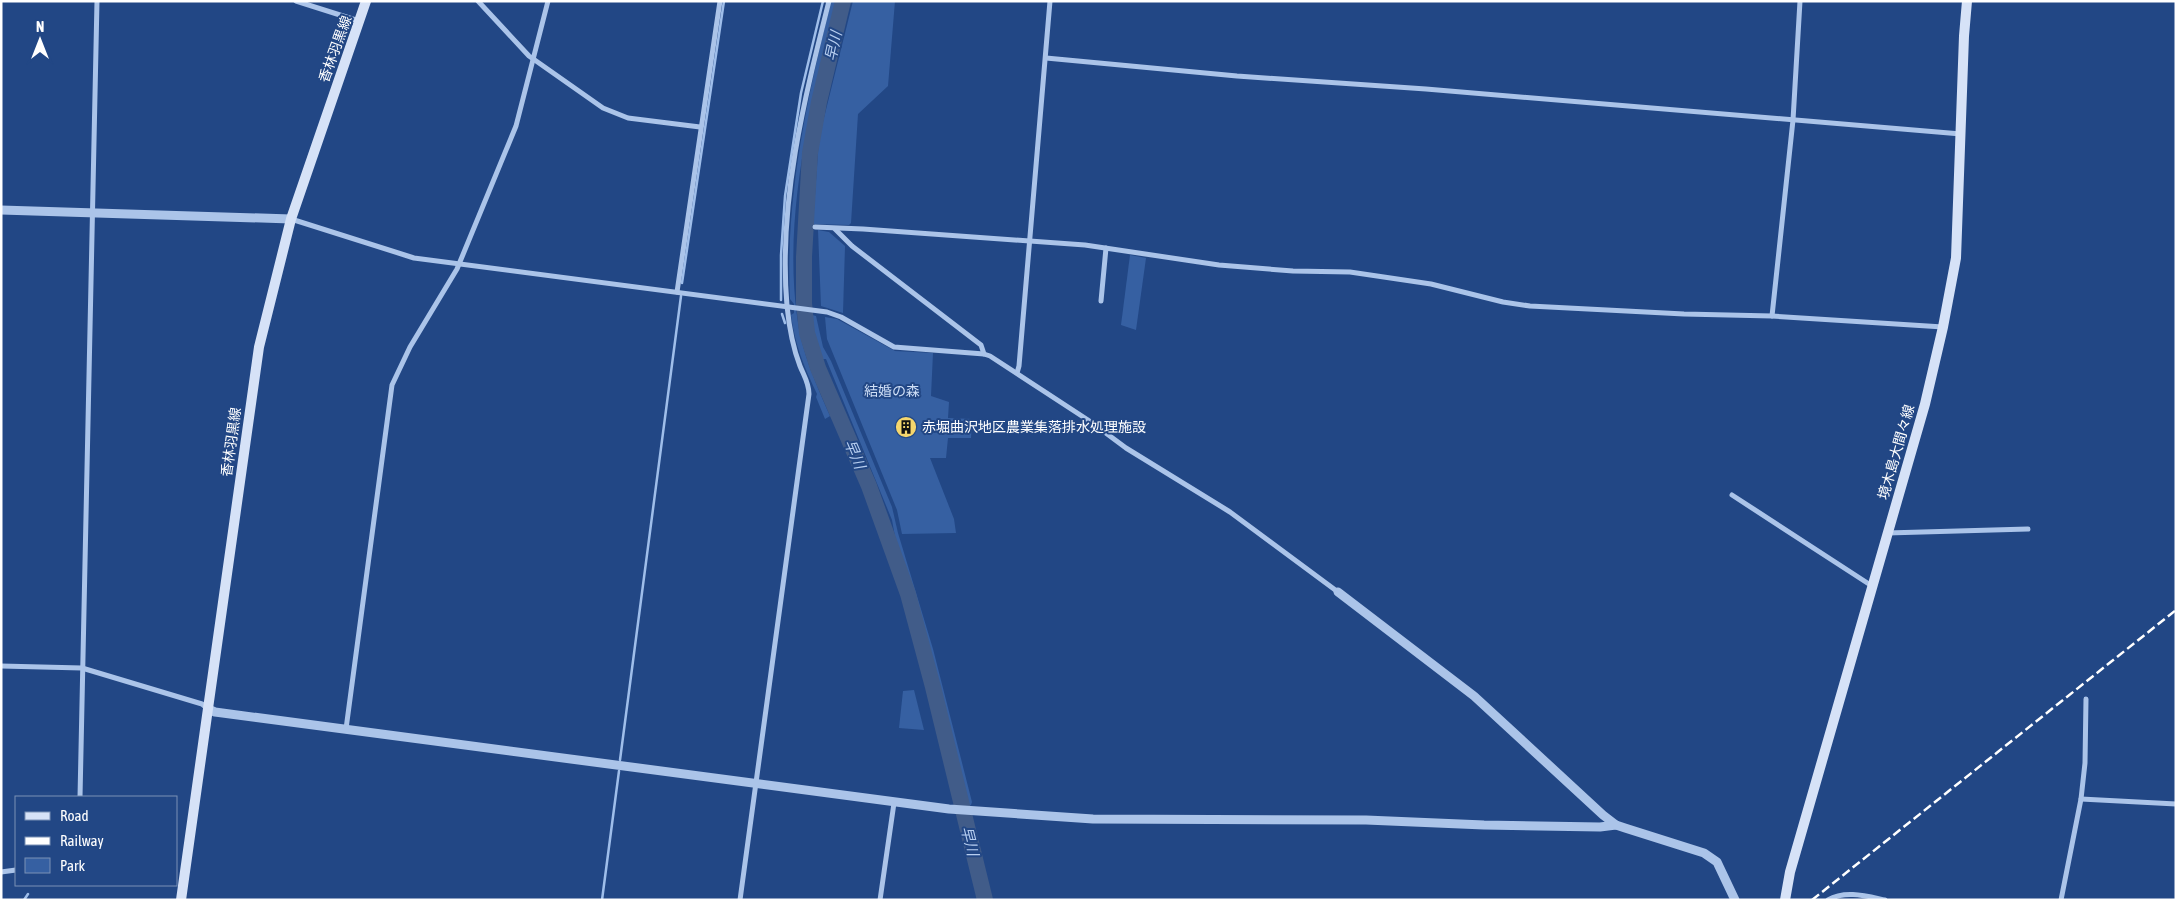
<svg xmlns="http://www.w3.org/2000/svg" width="2177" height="901" viewBox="0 0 2177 901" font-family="'Asap Condensed','Noto Sans JP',sans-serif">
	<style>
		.green { fill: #3660a2 }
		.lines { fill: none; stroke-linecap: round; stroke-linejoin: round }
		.stream { stroke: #9fbeea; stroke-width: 2.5 }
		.river { stroke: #415c89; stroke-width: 16 }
		.minor { stroke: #abc4e9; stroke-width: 5 }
		.tertiary { stroke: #abc4e9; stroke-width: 9 }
		.secondary { stroke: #d6e2f7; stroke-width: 10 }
		.rail { stroke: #fff; stroke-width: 2.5; stroke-dasharray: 9 4; stroke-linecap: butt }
		.labels { text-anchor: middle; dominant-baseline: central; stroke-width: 4; stroke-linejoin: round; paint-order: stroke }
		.street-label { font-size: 14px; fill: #fff; stroke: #224785 }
		.park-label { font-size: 14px; fill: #cfdff7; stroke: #224785 }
		.poi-label { font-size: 14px; fill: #fff; stroke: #224785; text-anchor: start }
		.water-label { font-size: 15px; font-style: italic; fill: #b7cef0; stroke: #224785 }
	</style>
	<rect width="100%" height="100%" fill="#224785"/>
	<g class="green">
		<path d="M831,1H836C812,99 783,215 797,316C801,351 816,384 830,416L825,419L816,397L817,394C804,367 795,345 791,315L794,313V304L790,299C785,198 807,99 831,1Z"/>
		<polygon points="853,1 895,1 888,86 858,114 851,223 849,225 813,224 819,138"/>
		<polygon points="818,230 829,232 845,246 843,313 821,306"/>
		<polygon points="1130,255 1146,258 1136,330 1121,325"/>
		<polygon points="812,315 816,316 823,347 831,361 892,507 898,533 933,649 972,802 971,805 968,806 929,651 907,574 896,542 892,520 826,359 822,359 814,333"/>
		<polygon points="825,317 837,319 895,351 933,353 931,396 949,402 948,418 972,419 971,438 948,438 946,458 930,458 954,519 956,533 902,534 897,510 827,339"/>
		<polygon points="914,690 924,730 899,728 903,691"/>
	</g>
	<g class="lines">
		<g class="stream">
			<polyline points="682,283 724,1"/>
			<polyline points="781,300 781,255 785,196 801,93 823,1"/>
			<polyline points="782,314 785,323"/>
			<polyline points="620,760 681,296"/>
			<polyline points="24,900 28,894"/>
			<polyline points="602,900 619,771"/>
		</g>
		<polyline class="river" points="843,1 819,102 810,153 804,257 804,303 807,333 818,368 869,486 908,594 933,687 985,900"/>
		<g class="minor">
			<polyline points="296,1 359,21"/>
			<polyline points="478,1 529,56 603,108 628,118 700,127"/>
			<polyline points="1046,58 1237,76 1426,89 1961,134"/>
			<polyline points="291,219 414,258 827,312 841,317 894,347 984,354 990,356 1091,422 1126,448 1230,512 1338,592"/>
			<polyline points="815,227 863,229 1085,245 1219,265 1293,271 1350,272 1431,284 1503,302 1530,306 1684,314 1772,316 1943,327"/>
			<polyline points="835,229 852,246 981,345 984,354"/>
			<polyline points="677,292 720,1"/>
			<polyline points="1101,301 1106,248"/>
			<polyline points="1772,316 1793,120 1800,1"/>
			<polyline points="1017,373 1019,366 1050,1"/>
			<polyline points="1732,495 1872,586"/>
			<polyline points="1887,533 2028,529"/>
			<polyline points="1,666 82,668 202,704 208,709"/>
			<polyline points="346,729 392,385 410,347 457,269 516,126 548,1"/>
			<polyline points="80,797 97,1"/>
			<polyline points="2081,799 2176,804"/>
			<polyline points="1,872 16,870"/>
			<path d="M740,900L809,394C809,383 804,376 800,366C793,348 789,326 787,306C778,203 804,100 829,1"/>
			<polyline points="880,900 894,803"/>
			<path d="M1828,900C1845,890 1866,896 1885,900"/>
			<polyline points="2061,900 2081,799 2085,763 2086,699"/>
		</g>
		<g class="tertiary">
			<polyline points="1,210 291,219"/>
			<polyline points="1338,592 1474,696 1603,815 1616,825 1625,828 1704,853 1717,862 1735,900"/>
			<polyline points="208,709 215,712 949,809 1093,819 1366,820 1484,825 1600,827 1616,825"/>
		</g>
		<g class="secondary">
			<polyline points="181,900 259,347 291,219 366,1"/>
			<polyline points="1785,900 1790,872 1925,404 1943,327 1956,258 1964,36 1967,1"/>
		</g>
		<polyline class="rail" points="1812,900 2176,610"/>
	</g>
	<defs>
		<g id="building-disc" transform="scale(1.125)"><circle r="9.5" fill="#f5d66d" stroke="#224785"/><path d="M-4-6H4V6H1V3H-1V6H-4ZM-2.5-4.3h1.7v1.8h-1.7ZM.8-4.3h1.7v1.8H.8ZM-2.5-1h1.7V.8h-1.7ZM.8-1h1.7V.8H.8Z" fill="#111"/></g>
	</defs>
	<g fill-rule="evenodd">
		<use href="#building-disc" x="906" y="427"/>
	</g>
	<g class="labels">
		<g class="street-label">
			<text transform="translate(335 49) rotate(-70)">香林羽黒線</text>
			<text transform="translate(231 442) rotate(-82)">香林羽黒線</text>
			<text transform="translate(1896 452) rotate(-74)">境木島大間々線</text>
		</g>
		<g class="park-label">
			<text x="892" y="391">結婚の森</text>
		</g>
		<g class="poi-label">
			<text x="922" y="427">赤堀曲沢地区農業集落排水処理施設</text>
		</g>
		<g class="water-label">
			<text transform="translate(833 46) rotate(-78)">早川</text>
			<text transform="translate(855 454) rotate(67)">早川</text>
			<text transform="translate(970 841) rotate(76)">早川</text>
		</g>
	</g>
	<rect width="2177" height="901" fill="none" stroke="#ffffff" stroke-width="5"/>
	<rect x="15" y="796" width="162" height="90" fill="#224785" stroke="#7a91b6"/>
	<rect x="25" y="812" width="25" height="8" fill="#d6e2f7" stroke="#7a91b6"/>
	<text x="60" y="821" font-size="15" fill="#ffffff">Road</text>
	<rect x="25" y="837" width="25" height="8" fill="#ffffff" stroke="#7a91b6"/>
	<text x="60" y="846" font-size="15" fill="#ffffff">Railway</text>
	<rect x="25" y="858" width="25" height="15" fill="#3660a2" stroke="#7a91b6"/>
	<text x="60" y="871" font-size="15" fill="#ffffff">Park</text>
	<g transform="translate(40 40)" stroke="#224785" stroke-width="4" paint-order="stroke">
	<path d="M0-4L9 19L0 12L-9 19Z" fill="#ffffff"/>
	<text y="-8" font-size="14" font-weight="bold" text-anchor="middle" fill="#ffffff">N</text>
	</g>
</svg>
